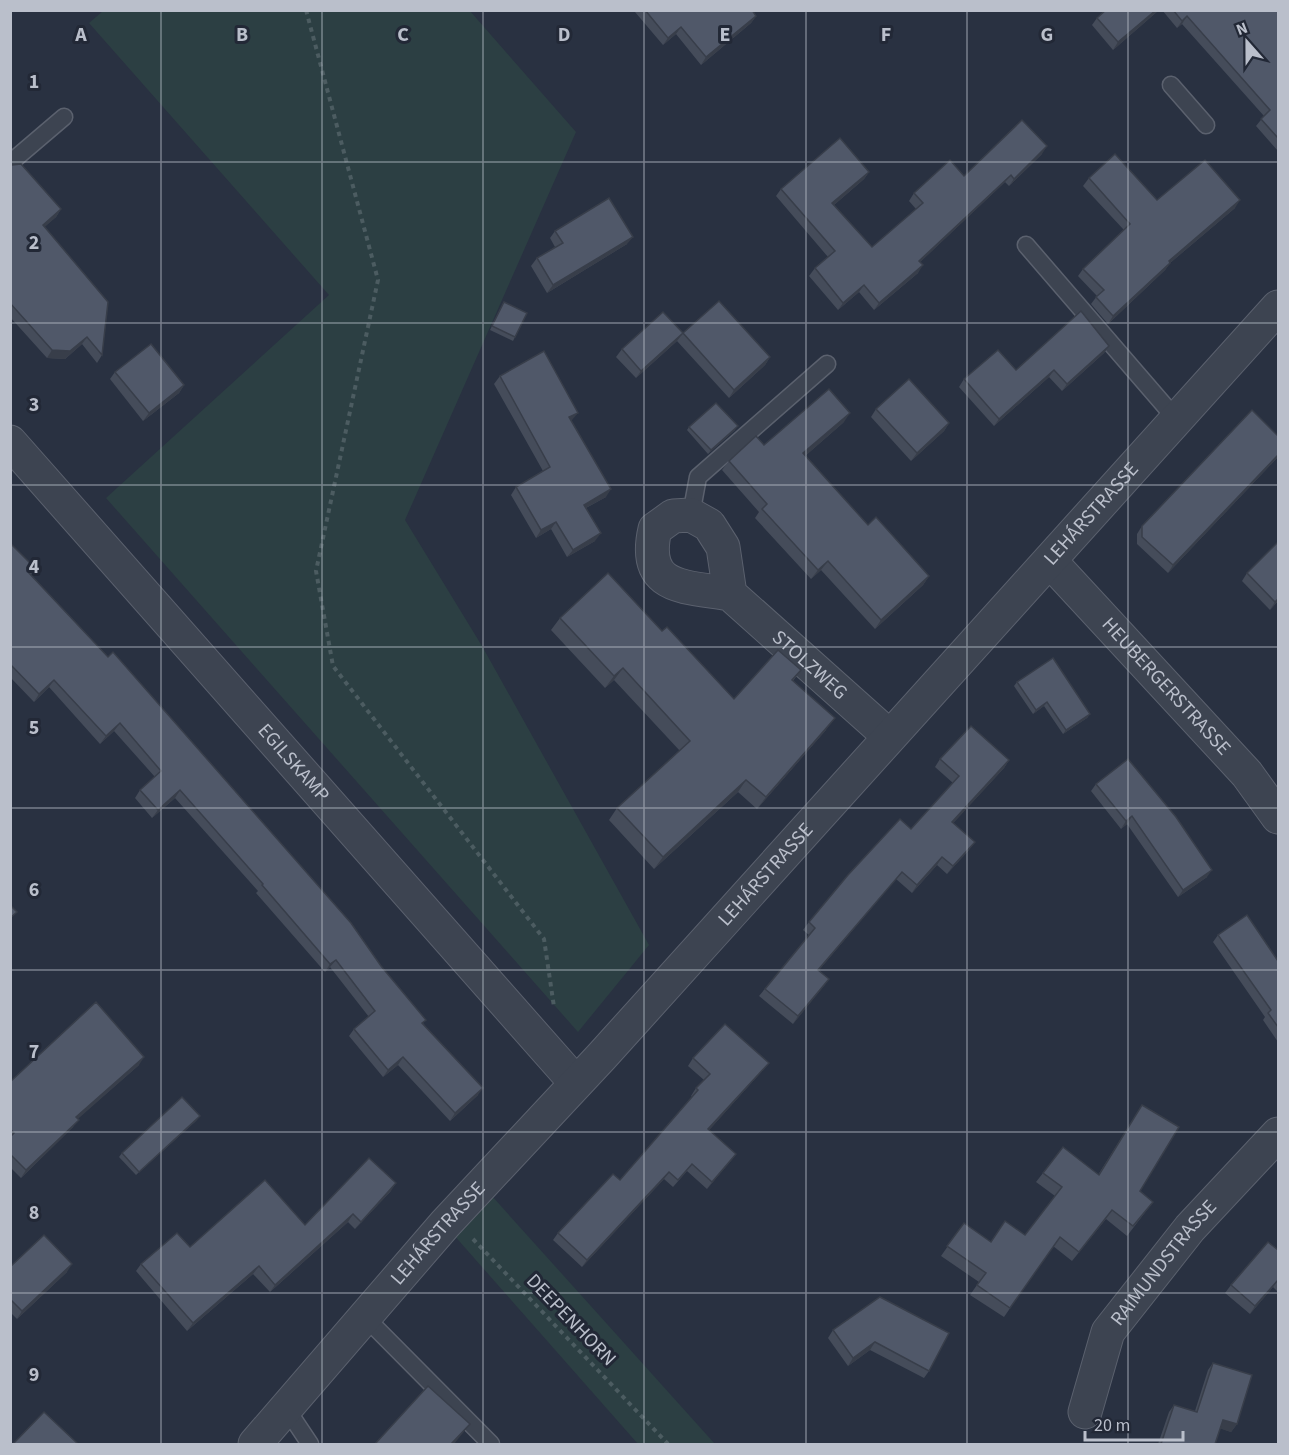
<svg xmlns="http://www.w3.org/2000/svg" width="1289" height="1455" viewBox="0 0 1289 1455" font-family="'Source Sans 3',sans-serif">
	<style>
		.green { fill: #2c3f43 }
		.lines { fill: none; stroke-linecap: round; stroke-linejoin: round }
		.service-casing { stroke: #5b616e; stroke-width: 19 }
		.minor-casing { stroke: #5b616e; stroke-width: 35 }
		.path { stroke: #4c5c61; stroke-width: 4; stroke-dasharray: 4.5 4.5; stroke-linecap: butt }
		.service { stroke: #3d4451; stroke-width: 16 }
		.minor { stroke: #3d4451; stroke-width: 33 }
		.wall { fill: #454c5a }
		.shaded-wall { fill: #383e4a }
		.building { fill: #505869; stroke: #383e4a; stroke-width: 1.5 }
		.grid { fill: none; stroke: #babfcb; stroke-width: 1.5; stroke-opacity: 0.55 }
		.labels { text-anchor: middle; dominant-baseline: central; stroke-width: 6; stroke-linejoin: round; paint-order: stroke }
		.street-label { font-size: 20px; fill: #babfcb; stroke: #222836 }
		.grid-label { font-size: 20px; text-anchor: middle; font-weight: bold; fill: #babfcb; stroke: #222836; stroke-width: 6; stroke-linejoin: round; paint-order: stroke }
	</style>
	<rect width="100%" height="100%" fill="#293141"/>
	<g class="green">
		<polygon points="103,11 470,11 576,132 405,520 482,646 649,945 578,1032 106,498 329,295 89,23"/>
		<polygon points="482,1185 715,1444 638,1444 445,1225"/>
	</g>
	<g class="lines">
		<g class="service-casing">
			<g id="service">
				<polyline points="1171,85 1206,125"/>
				<polyline points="10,163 64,117"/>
				<polyline points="1026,245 1177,420"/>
				<polyline points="691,515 698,477 827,364"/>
				<polyline points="365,1317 491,1444"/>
				<polyline points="286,1408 310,1444"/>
			</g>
		</g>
		<g class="minor-casing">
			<g id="minor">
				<path id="s1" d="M10,442L576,1083"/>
				<path id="s2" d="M1050,561L1247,774L1278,817"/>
				<path id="s3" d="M730,594C684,586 641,590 655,529L673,516L691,515L709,525L723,547L730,594L889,736"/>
				<path id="s4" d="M1085,1412L1108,1332L1190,1228L1278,1134"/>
				<path id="s5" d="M255,1444L445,1224L602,1056L1278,307"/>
			</g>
		</g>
		<g class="path">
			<polyline points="306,10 378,280 316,571 333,666 544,939 554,1007"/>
			<polyline points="473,1239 668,1444"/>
		</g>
		<use href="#service" class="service"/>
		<use href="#minor" class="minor"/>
	</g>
	<g class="wall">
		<polygon points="636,10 752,10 756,16 751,23 701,65 676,34 663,45 635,12"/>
		<polygon points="1159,10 1113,50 1092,25 1097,18"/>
		<polygon points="1162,10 1278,10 1278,151 1256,126 1264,116 1182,24 1177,28"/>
		<polygon points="1042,154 1009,186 1005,182 920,262 918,273 874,310 859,292 838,310 809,276 815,268 828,257 776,196 781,189 869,172 864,179 834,205 872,247 916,209 909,201 914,193 964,176"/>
		<polygon points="10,164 61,209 56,217 44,227 102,355 97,363 82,344 65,359 47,358 10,317"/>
		<polygon points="1089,178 1157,200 1235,208 1170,263 1165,270 1108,324 1091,304 1097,296 1078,276 1083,269 1124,230 1083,186"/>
		<polygon points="555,231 627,244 547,293 531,266 537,258 555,247 550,238"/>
		<polygon points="504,302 515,337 513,341 490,330"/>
		<polygon points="683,333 770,357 765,365 729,398 677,341 636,378 616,357 622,349"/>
		<polygon points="1109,346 1104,353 1062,391 1049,377 994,426 959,387 964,379 1016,370"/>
		<polygon points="115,372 184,385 179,393 143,421 110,379"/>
		<polygon points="500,376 572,420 571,421 606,497 586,508 595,541 567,557 551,529 536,538 511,495 516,487 543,471 494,384"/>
		<polygon points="876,409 949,423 944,431 911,461 871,417"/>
		<polygon points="844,422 805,456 868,525 929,576 923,585 875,629 821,570 811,579 755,518 759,512 722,470 729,461"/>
		<polygon points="689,427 735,430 708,454 687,430"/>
		<polygon points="1278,436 1278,457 1168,573 1137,544 1137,534 1142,526"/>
		<polygon points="10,543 35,568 31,575 423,1023 478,1095 450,1121 398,1065 383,1077 349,1036 354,1029 369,1017 330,967 325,972 256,893 258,891 175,798 152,818 135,798 140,790 155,777 114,731 100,744 49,687 34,702 10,677"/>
		<polygon points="1247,573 1278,601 1270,610 1242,581"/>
		<polygon points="560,618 662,631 734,699 801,670 793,681 826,730 757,809 738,792 654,869 609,820 617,808 680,751 614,680 605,688 551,630"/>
		<polygon points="1017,682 1090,714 1087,718 1063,734 1044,706 1033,714 1014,686"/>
		<polygon points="940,759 1009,760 1004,768 953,823 969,850 947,874 937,865 912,893 896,879 819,970 829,979 793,1024 759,996 809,935 803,930 809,922 911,829 953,783 935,767"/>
		<polygon points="1096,784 1207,877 1178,897 1127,824 1121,829 1091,791"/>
		<polygon points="1218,935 1278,961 1278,1042 1263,1020 1265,1017 1213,942"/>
		<polygon points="693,1058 769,1063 763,1070 709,1130 736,1154 707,1189 687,1171 673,1187 664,1179 582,1267 553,1240 558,1233 620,1180 692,1097 691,1096 696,1088 704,1080 688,1066"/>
		<polygon points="139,1065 77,1119 73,1127 21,1178 10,1167 10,1082"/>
		<polygon points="1142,1105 1140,1191 1153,1202 1127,1236 1106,1219 1072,1261 1053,1246 1004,1317 970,1295 979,1282 941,1256 964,1223 991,1242 1025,1235 1055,1196 1036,1182 1043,1173 1098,1175"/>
		<polygon points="197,1120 136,1175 119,1157 122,1153"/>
		<polygon points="391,1191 355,1229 348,1222 270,1292 253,1274 187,1331 136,1271 141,1264 305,1225"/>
		<polygon points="1278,1249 1278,1292 1273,1287 1250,1314 1225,1293 1231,1285"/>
		<polygon points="10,1267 67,1272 17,1319 10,1312"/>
		<polygon points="880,1297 929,1371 924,1378 870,1350 848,1366 828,1338 833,1330"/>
		<polygon points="1213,1363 1237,1424 1231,1432 1220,1428 1215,1444 1158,1444 1169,1412 1174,1405 1195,1411 1208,1370"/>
	</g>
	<g class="shaded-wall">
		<polygon points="1156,10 1159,10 1113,50 1118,42"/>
		<polygon points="756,16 751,23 701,65 706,57"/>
		<polygon points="1187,16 1182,24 1177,28 1182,21"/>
		<polygon points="681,27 676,34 663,45 668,38"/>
		<polygon points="1047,146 1042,154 1009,186 1014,179"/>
		<polygon points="869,172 864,179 827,211 832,203"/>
		<polygon points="1011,175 1005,182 914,268 919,261"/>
		<polygon points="1240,200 1235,208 1170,263 1165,270 1108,324 1113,316 1169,261"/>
		<polygon points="61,209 56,217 38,233 43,225"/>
		<polygon points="633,237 627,244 547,293 553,285"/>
		<polygon points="923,265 918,273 874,310 879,303"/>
		<polygon points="864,285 859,292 838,310 843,303"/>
		<polygon points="683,333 677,341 636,378 641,371"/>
		<polygon points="87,337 82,344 65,359 47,358 52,350"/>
		<polygon points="1109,346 1104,353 1062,391 1067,384"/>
		<polygon points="770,357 765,365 729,398 734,390"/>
		<polygon points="1054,370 1049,377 994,426 999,419"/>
		<polygon points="184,385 179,393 143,421 149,413"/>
		<polygon points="578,413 572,420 564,425 569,417"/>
		<polygon points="850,413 844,422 797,463 803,453"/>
		<polygon points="949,423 944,431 911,461 917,453"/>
		<polygon points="738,426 735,430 708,454 711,450"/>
		<polygon points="1278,455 1278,457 1168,573 1173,565"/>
		<polygon points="611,489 606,497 578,512 584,505"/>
		<polygon points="556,522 551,529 536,538 541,530"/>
		<polygon points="601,533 595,541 567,557 573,550"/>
		<polygon points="828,561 821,570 811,579 818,570"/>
		<polygon points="929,576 923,585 875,629 881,620"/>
		<polygon points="1278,599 1278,601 1270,610 1275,602"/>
		<polygon points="623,668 614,680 605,688 614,676"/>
		<polygon points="54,680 49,687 34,702 39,694"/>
		<polygon points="1047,702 1044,706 1033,714 1036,710"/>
		<polygon points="1090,714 1087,718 1063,734 1066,730"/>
		<polygon points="835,718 826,730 757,809 766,797"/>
		<polygon points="120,723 114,731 100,744 106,736"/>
		<polygon points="1009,760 1004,768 947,830 952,822"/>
		<polygon points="746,780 738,792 654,869 663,857"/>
		<polygon points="180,790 175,798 152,818 158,810"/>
		<polygon points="1132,816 1127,824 1121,829 1126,821"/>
		<polygon points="975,842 969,850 947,874 953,866"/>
		<polygon points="942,857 937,865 912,893 917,885"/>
		<polygon points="1212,870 1207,877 1178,897 1183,890"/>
		<polygon points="902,872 896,879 813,977 818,970"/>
		<polygon points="336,960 330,967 325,972 330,964"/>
		<polygon points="829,979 824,986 793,1024 798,1016"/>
		<polygon points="144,1057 139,1065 71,1125 76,1117"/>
		<polygon points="403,1057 398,1065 383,1077 388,1070"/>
		<polygon points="769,1063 763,1070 703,1137 708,1129"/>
		<polygon points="483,1088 478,1095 450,1121 455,1113"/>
		<polygon points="200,1116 197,1120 136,1175 139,1172"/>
		<polygon points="79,1120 73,1127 21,1178 26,1170"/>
		<polygon points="736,1154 731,1161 707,1189 712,1182"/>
		<polygon points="669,1172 664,1179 582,1267 587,1260"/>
		<polygon points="396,1183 391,1191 355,1229 361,1222"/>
		<polygon points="353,1214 348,1222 270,1292 275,1285"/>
		<polygon points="72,1264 67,1272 17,1319 22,1311"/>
		<polygon points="259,1266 253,1274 187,1331 193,1323"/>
		<polygon points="1278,1279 1273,1287 1250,1314 1255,1306"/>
		<polygon points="875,1342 870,1350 848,1366 853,1358"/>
		<polygon points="1223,1420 1237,1424 1231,1432 1218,1428"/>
		<polygon points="470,1424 454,1444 451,1444"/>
	</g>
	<g class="building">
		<polygon points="645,10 752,10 756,16 706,57 681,27 668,38"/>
		<polygon points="1106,10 1156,10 1118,42 1097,18"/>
		<polygon points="1173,10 1278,10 1278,138 1261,119 1270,110 1187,16 1182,21"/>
		<polygon points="1022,120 1047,146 1014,179 1011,175 919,261 923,265 879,303 864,285 843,303 815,268 835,251 781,189 840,138 869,172 832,203 872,247 923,203 914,193 950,160 964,176"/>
		<polygon points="1115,154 1157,200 1205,160 1240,200 1169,261 1170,263 1113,316 1096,297 1104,290 1083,269 1130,224 1089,178"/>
		<polygon points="10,164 12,165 21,164 61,209 43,225 108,302 102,355 87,337 70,351 52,350 10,303"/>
		<polygon points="609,198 633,237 553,285 537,258 563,243 555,231"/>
		<polygon points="719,301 770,357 734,390 683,333"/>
		<polygon points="504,302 527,313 515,337 492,326"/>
		<polygon points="1081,311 1109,346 1067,384 1054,370 999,419 964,379 998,350 1016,370"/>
		<polygon points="663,312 683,333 641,371 622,349"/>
		<polygon points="151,344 184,385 149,413 115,372"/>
		<polygon points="544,351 578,413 569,417 611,489 584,505 601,533 573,550 556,522 541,530 516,487 550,467 500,376"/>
		<polygon points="909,379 949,423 917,453 876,409"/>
		<polygon points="829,389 850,413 803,453 868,525 876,517 929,576 881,620 828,561 818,570 762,509 767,504 729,461 756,436 764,445"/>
		<polygon points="716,403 738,426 711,450 689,427"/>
		<polygon points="1252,410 1278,436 1278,455 1173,565 1142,537 1142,526"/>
		<polygon points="1278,542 1278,599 1275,602 1247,573"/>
		<polygon points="10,543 35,568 29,573 108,657 113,652 351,923 381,966 426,1020 422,1023 483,1088 455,1113 403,1057 388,1070 354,1029 375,1011 336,960 330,964 262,885 263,884 180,790 158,810 140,790 161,771 120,723 106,736 54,680 39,694 10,664"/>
		<polygon points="608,573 662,631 667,627 734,699 778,650 801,670 792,680 835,718 766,797 746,780 663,857 617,808 690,741 623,668 614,676 560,618"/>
		<polygon points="1053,658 1090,714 1066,730 1047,702 1036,710 1017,682"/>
		<polygon points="971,726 1009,760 952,822 975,842 953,866 942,857 917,885 902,872 818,970 829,979 798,1016 765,989 815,928 809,922 848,875 900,819 911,829 959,776 940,759"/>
		<polygon points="1128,759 1176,817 1212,870 1183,890 1132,816 1126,821 1096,784"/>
		<polygon points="10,905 17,912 10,918"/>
		<polygon points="1247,915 1278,961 1278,1027 1268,1013 1271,1010 1218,935"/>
		<polygon points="96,1002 144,1057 76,1117 79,1120 26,1170 10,1154 10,1137 14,1133 10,1129 10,1082"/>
		<polygon points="725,1024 769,1063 708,1129 736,1154 712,1182 692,1164 678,1180 669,1172 587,1260 558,1233 613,1174 620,1180 698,1090 696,1088 710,1074 693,1058"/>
		<polygon points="182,1097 200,1116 139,1172 122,1153"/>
		<polygon points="1142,1105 1179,1127 1140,1191 1153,1202 1133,1226 1112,1210 1079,1252 1060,1237 1010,1308 977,1285 986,1273 947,1246 964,1223 991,1242 1005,1221 1025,1235 1062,1187 1043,1173 1063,1147 1099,1175"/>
		<polygon points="369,1158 396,1183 361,1222 353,1214 275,1285 259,1266 193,1323 141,1264 177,1233 190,1247 265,1180 305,1225"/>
		<polygon points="44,1235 72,1264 22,1311 10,1299 10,1267"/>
		<polygon points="1268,1242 1278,1250 1278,1249 1278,1280 1255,1306 1231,1285"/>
		<polygon points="880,1297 949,1333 929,1371 875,1342 853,1358 833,1330"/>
		<polygon points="1213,1363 1252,1375 1237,1424 1223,1420 1215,1444 1161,1444 1174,1405 1197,1412"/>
		<polygon points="428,1386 470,1424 451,1444 375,1444"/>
		<polygon points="44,1412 78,1444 13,1444"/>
	</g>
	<path class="grid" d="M161,10V1444M322,10V1444M483,10V1444M644,10V1444M806,10V1444M967,10V1444M1128,10V1444M10,162H1278M10,323H1278M10,485H1278M10,647H1278M10,808H1278M10,970H1278M10,1132H1278M10,1293H1278"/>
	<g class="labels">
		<g class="street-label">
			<text stroke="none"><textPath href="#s5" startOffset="1251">LEHÁRSTRASSE</textPath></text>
			<text stroke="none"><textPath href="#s3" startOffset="362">STOLZWEG</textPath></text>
			<text stroke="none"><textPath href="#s2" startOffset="171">HEUBERGERSTRASSE</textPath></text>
			<text stroke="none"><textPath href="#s1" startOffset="428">EGILSKAMP</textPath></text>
			<text stroke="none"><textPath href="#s5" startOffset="765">LEHÁRSTRASSE</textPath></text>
			<text stroke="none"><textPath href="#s5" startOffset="279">LEHÁRSTRASSE</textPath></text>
			<text stroke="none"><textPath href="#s4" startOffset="172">RAIMUNDSTRASSE</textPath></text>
			<text transform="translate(571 1320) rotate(46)">DEEPENHORN</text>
		</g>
	</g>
	<g class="grid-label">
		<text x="81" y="41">A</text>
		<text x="242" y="41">B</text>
		<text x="403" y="41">C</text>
		<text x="564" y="41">D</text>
		<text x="725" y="41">E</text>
		<text x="886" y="41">F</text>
		<text x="1047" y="41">G</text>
		<text x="34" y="88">1</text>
		<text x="34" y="249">2</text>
		<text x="34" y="411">3</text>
		<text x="34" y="573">4</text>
		<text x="34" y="734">5</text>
		<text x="34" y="896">6</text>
		<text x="34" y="1058">7</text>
		<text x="34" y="1219">8</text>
		<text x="34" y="1381">9</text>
	</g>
	<rect width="1289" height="1455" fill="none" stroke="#babfcb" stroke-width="24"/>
	<g transform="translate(1247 42) rotate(339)" stroke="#222836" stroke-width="4.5" paint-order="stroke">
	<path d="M0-4.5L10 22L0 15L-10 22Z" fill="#babfcb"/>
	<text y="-9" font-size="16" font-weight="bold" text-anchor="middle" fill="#babfcb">N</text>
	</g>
	<path d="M1085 1431v9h98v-9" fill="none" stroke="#babfcb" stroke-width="3"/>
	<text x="1094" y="1431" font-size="18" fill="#babfcb" stroke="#222836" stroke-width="4.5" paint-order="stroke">20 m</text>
</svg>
